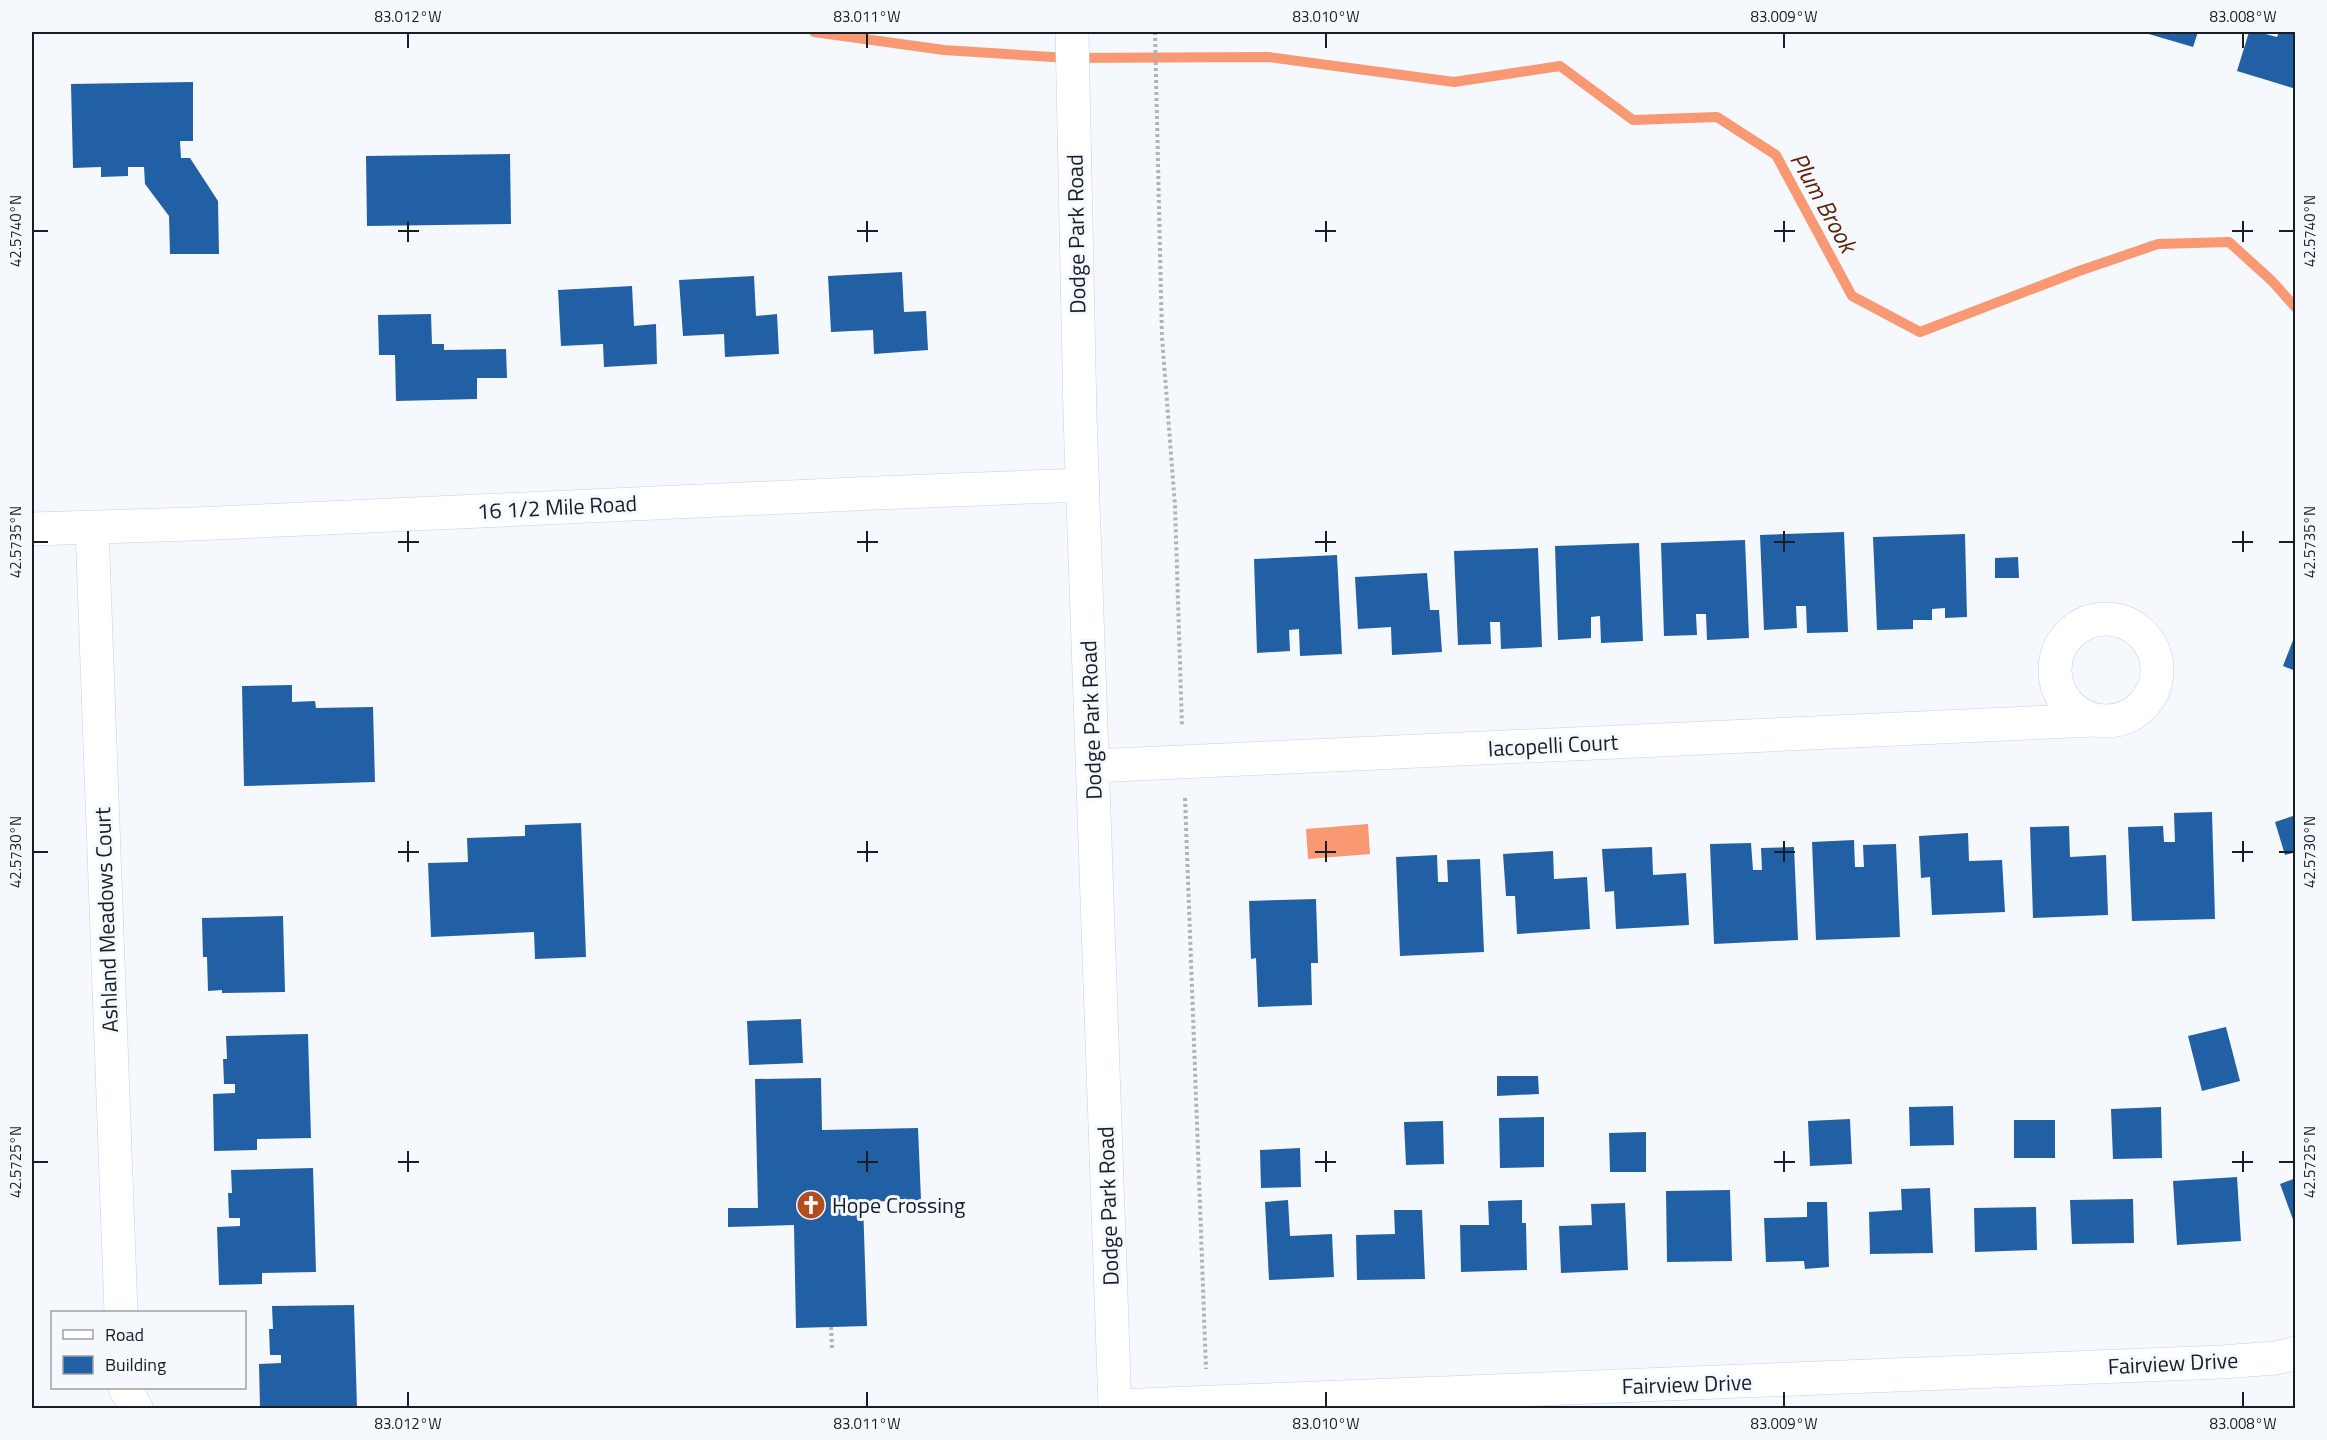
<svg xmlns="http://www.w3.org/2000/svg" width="2327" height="1440" viewBox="0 0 2327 1440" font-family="'Titillium Web',sans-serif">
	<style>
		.water { fill: #f99974 }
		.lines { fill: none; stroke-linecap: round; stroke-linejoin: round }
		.stream { stroke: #f99974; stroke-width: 10 }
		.building { fill: #2260a5 }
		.minor-casing { stroke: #bfd2e9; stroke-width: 34 }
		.path { stroke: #b0b4ba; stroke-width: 4; stroke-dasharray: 3 3; stroke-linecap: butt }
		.minor { stroke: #fff; stroke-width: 33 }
		.ticks { fill: none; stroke: #171e26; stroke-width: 2 }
		.labels { text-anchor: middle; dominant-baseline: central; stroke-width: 6; stroke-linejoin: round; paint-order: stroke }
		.street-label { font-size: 22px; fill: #171e26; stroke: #f5f8fd }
		.poi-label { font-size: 22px; fill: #171e26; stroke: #f5f8fd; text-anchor: start }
		.water-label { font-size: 24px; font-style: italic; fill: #5d2207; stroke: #f5f8fd }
		.neatline { fill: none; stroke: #171e26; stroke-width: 2 }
		.ticks-label { font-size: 15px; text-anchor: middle; fill: #171e26 }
	</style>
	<rect width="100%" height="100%" fill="#f5f8fd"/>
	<polygon class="water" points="1368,824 1370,854 1308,859 1306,829"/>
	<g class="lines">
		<polyline class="stream" points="814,32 944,50 1068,58 1268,57 1454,82 1560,66 1633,120 1717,117 1776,155 1852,296 1920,332 2079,271 2158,244 2229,242 2272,281 2296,308"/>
	</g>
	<g class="building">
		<polygon points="2142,32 2198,32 2193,47"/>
		<polygon points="2249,32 2258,32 2277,37 2279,32 2296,32 2296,89 2237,71"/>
		<polygon points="193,82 193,141 180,141 181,158 190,158 218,201 219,254 170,254 169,216 145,184 144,167 128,167 128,176 101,177 101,167 73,168 71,84"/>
		<polygon points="510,154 511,224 367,226 366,156"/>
		<polygon points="902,272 904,312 926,311 928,350 874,354 873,330 831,332 828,276"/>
		<polygon points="754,276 756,316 777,314 779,354 725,357 724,334 683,336 679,280"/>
		<polygon points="632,286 634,326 656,324 657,364 604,367 603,344 561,346 558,290"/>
		<polygon points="431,314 432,344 444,344 444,350 506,349 507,378 477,378 477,399 396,401 395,355 379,355 378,315"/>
		<polygon points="1844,532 1848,632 1807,633 1806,606 1796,606 1797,628 1764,630 1760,535"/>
		<polygon points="1965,534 1967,617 1945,618 1945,608 1932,609 1932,620 1913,620 1913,629 1877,630 1873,537"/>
		<polygon points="1745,540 1749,638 1707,640 1706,614 1696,614 1697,635 1664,636 1661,543"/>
		<polygon points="1639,543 1643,641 1601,643 1600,616 1591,617 1591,638 1558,640 1555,546"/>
		<polygon points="1538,548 1542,647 1501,649 1500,622 1490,622 1491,644 1458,645 1454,551"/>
		<polygon points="1337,555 1342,654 1300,656 1299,629 1289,630 1290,651 1257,653 1254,559"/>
		<polygon points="2018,557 2019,578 1995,578 1995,558"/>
		<polygon points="1427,573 1430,610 1439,610 1442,652 1392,655 1391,627 1358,629 1355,577"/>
		<polygon points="2295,635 2296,635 2296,671 2283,666"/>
		<polygon points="292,685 292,702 315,701 316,708 373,707 375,782 244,786 242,686"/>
		<polygon points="2212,812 2215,919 2132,921 2128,827 2163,826 2164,842 2175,842 2174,813"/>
		<polygon points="2296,815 2296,852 2285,855 2275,822"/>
		<polygon points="581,823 586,957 535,959 534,932 431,937 428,863 468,862 467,838 525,836 525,825"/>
		<polygon points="2069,826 2070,857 2106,855 2108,915 2033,918 2030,827"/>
		<polygon points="1968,833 1969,861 2002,860 2005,912 1932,915 1930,877 1921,878 1919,836"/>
		<polygon points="1854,840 1855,867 1864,867 1863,845 1896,844 1900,937 1816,940 1812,842"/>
		<polygon points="1751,843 1753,870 1762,870 1761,848 1794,847 1798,940 1714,944 1710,844"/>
		<polygon points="1652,847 1653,875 1686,873 1689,925 1616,929 1614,891 1605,892 1602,849"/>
		<polygon points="1553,851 1554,879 1587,877 1590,929 1517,934 1515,896 1506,896 1503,854"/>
		<polygon points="1437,855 1438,882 1448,882 1447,860 1480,859 1484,952 1400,956 1396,857"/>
		<polygon points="1316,899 1318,963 1311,963 1312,1005 1258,1007 1256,958 1251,959 1249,901"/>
		<polygon points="283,916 285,992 222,993 222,990 208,991 207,957 203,957 202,918"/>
		<polygon points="801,1019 803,1063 749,1065 747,1021"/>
		<polygon points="2226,1027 2240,1081 2202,1091 2188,1036"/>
		<polygon points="308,1034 311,1138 257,1139 257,1150 214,1151 213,1094 235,1093 235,1084 224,1084 223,1059 227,1059 226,1036"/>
		<polygon points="1497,1076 1538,1076 1539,1094 1497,1096"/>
		<polygon points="821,1078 822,1130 918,1128 921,1200 863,1202 867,1326 796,1328 794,1225 728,1227 728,1208 758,1208 755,1079"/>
		<polygon points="1953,1106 1954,1145 1910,1146 1909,1107"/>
		<polygon points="2161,1107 2162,1158 2113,1159 2111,1109"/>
		<polygon points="1544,1117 1544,1167 1500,1168 1499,1118"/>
		<polygon points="1850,1119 1852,1164 1810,1166 1808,1121"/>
		<rect x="2014" y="1120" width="41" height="38"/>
		<polygon points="1443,1121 1444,1164 1406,1165 1404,1122"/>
		<polygon points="1646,1132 1646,1172 1610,1172 1609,1133"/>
		<polygon points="1300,1148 1301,1187 1261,1188 1260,1150"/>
		<polygon points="313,1168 316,1272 262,1273 262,1284 219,1285 217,1227 240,1226 240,1218 229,1218 228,1193 232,1193 231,1170"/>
		<polygon points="2237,1177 2241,1241 2177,1245 2173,1181"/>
		<polygon points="2296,1178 2296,1225 2295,1225 2280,1184"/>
		<polygon points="1930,1188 1933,1253 1870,1254 1869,1212 1902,1210 1901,1189"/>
		<polygon points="1730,1190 1732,1261 1667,1262 1666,1191"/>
		<polygon points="2133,1199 2134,1243 2072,1244 2070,1200"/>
		<polygon points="1288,1200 1290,1236 1332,1234 1334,1277 1269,1280 1265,1202"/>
		<polygon points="1522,1200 1522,1223 1526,1223 1527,1270 1461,1272 1460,1225 1489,1225 1488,1201"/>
		<polygon points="1807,1202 1827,1202 1829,1267 1805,1269 1804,1261 1766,1262 1764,1218 1807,1217"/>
		<polygon points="1625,1203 1628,1270 1561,1273 1559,1226 1592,1225 1591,1204"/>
		<polygon points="2036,1207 2037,1250 1975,1252 1974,1208"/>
		<polygon points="1394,1210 1422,1210 1425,1279 1357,1280 1356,1235 1395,1234"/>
		<polygon points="354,1305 357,1408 260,1408 259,1364 281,1363 281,1355 270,1355 269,1329 273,1329 272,1306"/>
	</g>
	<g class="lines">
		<g class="minor-casing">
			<g id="minor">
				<polyline points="1072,32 1080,416 1115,1408"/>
				<polyline points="92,528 121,1312"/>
				<polyline points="32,529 194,524 876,493 1083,485"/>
				<circle cx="2106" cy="670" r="51"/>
				<polyline points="1093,766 2094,720"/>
				<polyline points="125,1388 136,1408"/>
				<polyline points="1115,1406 2221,1362 2276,1358 2296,1353"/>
			</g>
		</g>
		<g class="path">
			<polyline points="1155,32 1162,337 1175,506 1182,727"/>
			<polyline points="1185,798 1206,1369"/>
			<polyline points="831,1327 832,1349"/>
		</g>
		<use href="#minor" class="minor"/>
	</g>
	<path class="ticks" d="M408,33V48M867,33V48M1326,33V48M1784,33V48M2243,33V48M408,221V242M867,221V242M1326,221V242M1784,221V242M2243,221V242M33,231H48M398,231H419M857,231H878M1315,231H1336M1774,231H1795M2232,231H2253M2279,231H2294M408,531V552M867,531V552M1326,531V552M1784,531V552M2243,531V552M33,542H48M398,542H419M857,542H878M1315,542H1336M1774,542H1795M2232,542H2253M2279,542H2294M408,841V862M867,841V862M1326,841V862M1784,841V862M2243,841V862M33,852H48M398,852H419M857,852H878M1315,852H1336M1774,852H1795M2232,852H2253M2279,852H2294M408,1151V1172M867,1151V1172M1326,1151V1172M1784,1151V1172M2243,1151V1172M33,1162H48M398,1162H419M857,1162H878M1315,1162H1336M1774,1162H1795M2232,1162H2253M2279,1162H2294M408,1392V1407M867,1392V1407M1326,1392V1407M1784,1392V1407M2243,1392V1407"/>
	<defs>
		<g id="church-disc" transform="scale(1.5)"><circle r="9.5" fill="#b24d20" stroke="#f5f8fd"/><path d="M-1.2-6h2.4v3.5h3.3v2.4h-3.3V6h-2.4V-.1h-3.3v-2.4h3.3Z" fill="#fff"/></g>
	</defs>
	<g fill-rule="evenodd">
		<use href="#church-disc" x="811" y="1205"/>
	</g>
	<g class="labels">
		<g class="street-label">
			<text transform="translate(1076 234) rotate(-91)">Dodge Park Road</text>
			<text transform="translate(557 507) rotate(-3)">16 1/2 Mile Road</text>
			<text transform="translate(1091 720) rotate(-92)">Dodge Park Road</text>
			<text transform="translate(1553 745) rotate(-3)">Iacopelli Court</text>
			<text transform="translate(106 920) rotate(-92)">Ashland Meadows Court</text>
			<text transform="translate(1108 1206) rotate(-92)">Dodge Park Road</text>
			<text transform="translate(2173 1363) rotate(-3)">Fairview Drive</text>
			<text transform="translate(1687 1384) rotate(-2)">Fairview Drive</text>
		</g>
		<g class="poi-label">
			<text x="832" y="1205">Hope Crossing</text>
		</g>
		<g class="water-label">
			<text transform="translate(1824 202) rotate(61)">Plum Brook</text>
		</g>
	</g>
	<rect width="2327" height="1440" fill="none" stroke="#f5f8fd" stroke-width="66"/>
	<rect x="51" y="1311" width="195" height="78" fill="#f5f8fd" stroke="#9ca1a7" stroke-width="1.5"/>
	<rect x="63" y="1330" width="30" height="9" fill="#ffffff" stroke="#9ca1a7" stroke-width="1.5"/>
	<text x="105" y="1341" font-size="18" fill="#171e26">Road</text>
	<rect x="63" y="1356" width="30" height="18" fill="#2260a5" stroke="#9ca1a7" stroke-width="1.5"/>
	<text x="105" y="1371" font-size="18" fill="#171e26">Building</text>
	<rect x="33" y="33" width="2261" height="1374" class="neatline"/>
	<g class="ticks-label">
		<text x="408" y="22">83.012°W</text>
		<text x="867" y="22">83.011°W</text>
		<text x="1326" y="22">83.010°W</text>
		<text x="1784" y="22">83.009°W</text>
		<text x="2243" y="22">83.008°W</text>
		<text transform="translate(16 231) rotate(-90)" y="5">42.5740°N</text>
		<text transform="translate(2310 231) rotate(-90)" y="5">42.5740°N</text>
		<text transform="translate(16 542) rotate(-90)" y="5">42.5735°N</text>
		<text transform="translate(2310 542) rotate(-90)" y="5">42.5735°N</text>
		<text transform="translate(16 852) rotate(-90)" y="5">42.5730°N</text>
		<text transform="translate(2310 852) rotate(-90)" y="5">42.5730°N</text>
		<text transform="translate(16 1162) rotate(-90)" y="5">42.5725°N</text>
		<text transform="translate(2310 1162) rotate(-90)" y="5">42.5725°N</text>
		<text x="408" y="1429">83.012°W</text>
		<text x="867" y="1429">83.011°W</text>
		<text x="1326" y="1429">83.010°W</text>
		<text x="1784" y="1429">83.009°W</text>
		<text x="2243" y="1429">83.008°W</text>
	</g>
</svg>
